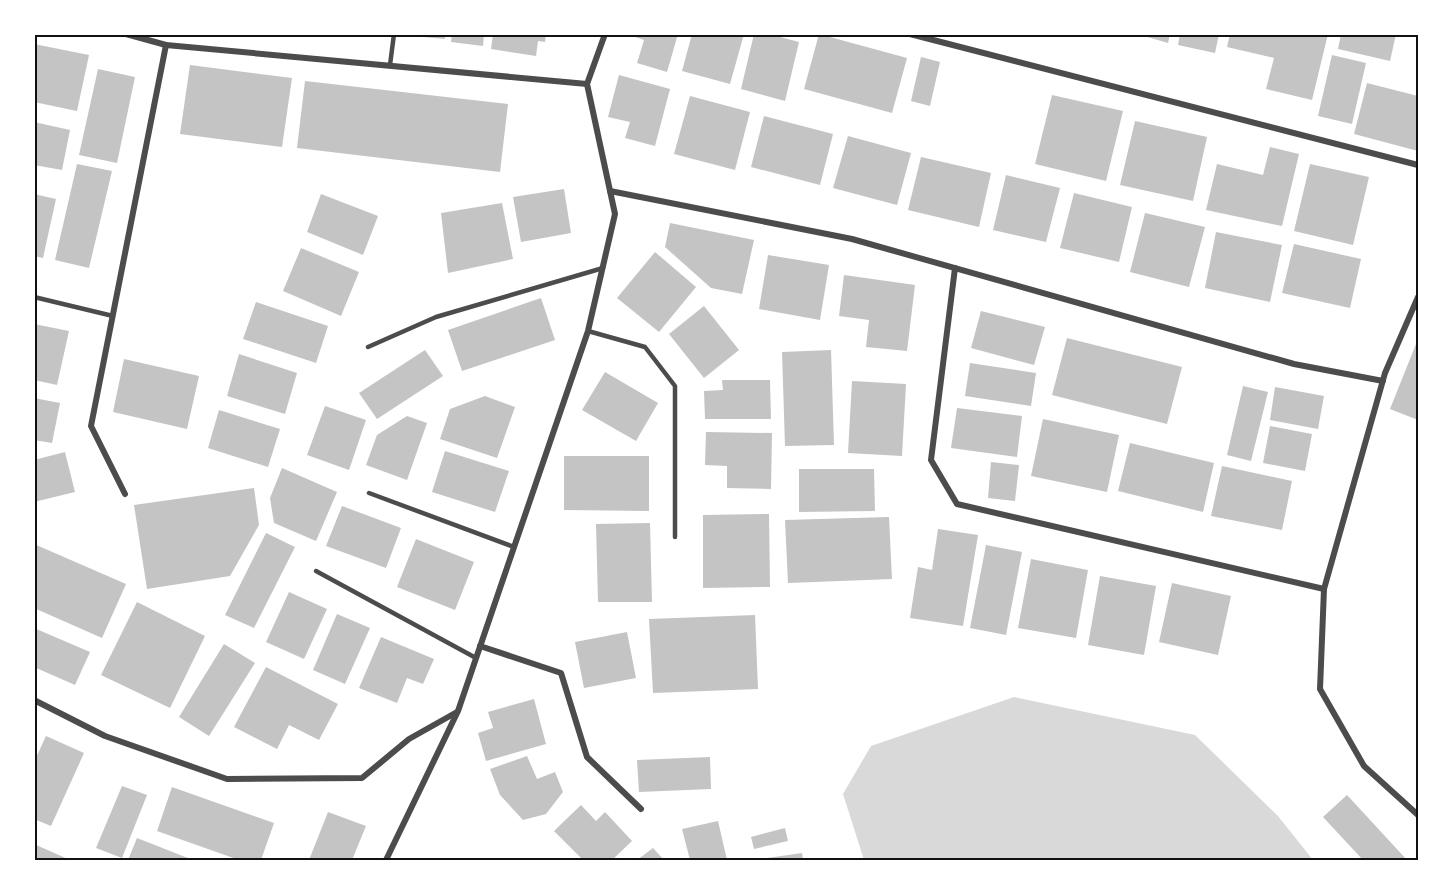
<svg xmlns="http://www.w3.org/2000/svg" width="1453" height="895" viewBox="0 0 1453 895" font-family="Jost,sans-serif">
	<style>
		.water { fill: #d9d9d9 }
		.building { fill: #c4c4c4 }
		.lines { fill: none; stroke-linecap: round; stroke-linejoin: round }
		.service { stroke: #4c4c4c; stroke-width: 4.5 }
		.minor { stroke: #4c4c4c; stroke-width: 6 }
		.neatline { fill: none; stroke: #111; stroke-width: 2 }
	</style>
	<rect width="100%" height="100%" fill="#fff"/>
	<polygon class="water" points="1014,697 1195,735 1278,816 1313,860 864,860 843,794 871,746"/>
	<g class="building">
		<polygon points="412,34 445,34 445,39 412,36"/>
		<polygon points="452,34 484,34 483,46 451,42"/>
		<polygon points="493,34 546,34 545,42 538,41 536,56 491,49"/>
		<polygon points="626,34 678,34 667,72 637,63 644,40"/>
		<polygon points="692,34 744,34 730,84 682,71"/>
		<polygon points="754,34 769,34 799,42 785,101 741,89"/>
		<polygon points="819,34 907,58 892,113 804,89"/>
		<polygon points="1137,34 1170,34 1168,43"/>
		<polygon points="1180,34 1219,34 1215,53 1178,45"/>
		<polygon points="1230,34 1328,34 1312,100 1266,89 1274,58 1227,47"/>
		<polygon points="1341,34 1396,34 1390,61 1338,49"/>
		<polygon points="34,44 89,55 77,111 34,102"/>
		<polygon points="1332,55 1366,63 1352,124 1318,116"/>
		<polygon points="921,57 940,62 930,106 911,101"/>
		<polygon points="190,65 292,78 282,147 180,134"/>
		<polygon points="98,69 135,77 117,163 79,155"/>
		<polygon points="619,75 670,89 655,146 625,138 630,122 608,117"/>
		<polygon points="305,81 508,104 500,172 297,148"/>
		<polygon points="1367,83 1418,96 1418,151 1354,134"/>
		<polygon points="1052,95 1123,111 1106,181 1035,164"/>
		<polygon points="690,96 750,112 735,170 674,154"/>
		<polygon points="764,116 833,134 820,185 751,167"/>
		<polygon points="1135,121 1207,137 1193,201 1120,185"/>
		<polygon points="34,122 70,130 62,170 34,165"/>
		<polygon points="848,136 911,153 897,205 833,188"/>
		<polygon points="1270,147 1299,154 1282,226 1206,210 1217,164 1263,175"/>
		<polygon points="921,157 991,173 979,227 908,210"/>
		<polygon points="77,164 112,171 89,268 55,260"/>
		<polygon points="1310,164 1369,177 1353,245 1294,231"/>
		<polygon points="1006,175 1060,188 1046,242 993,230"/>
		<polygon points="564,189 571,233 521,242 513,197"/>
		<polygon points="1074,193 1132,207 1119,262 1060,248"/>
		<polygon points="34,194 56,199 43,258 34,256"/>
		<polygon points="321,194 378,216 363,255 307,232"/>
		<polygon points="502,203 513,259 448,273 441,213"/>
		<polygon points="1145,213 1205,227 1189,287 1130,272"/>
		<polygon points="670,223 754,240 742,294 711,288 665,247"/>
		<polygon points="1216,232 1282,245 1270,302 1205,288"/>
		<polygon points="1294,244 1361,259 1350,308 1282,293"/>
		<polygon points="301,248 359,272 341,316 283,291"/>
		<polygon points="655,252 696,287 659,332 617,298"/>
		<polygon points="768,255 829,265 820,320 759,309"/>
		<polygon points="844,275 915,285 907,351 866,347 869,320 839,316"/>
		<polygon points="541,298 555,340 462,371 448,330"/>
		<polygon points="256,302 328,326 316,363 243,339"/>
		<polygon points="704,306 739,350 704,378 669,334"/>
		<polygon points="981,311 1045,327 1034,365 971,348"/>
		<polygon points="34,324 69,331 57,385 34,380"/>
		<polygon points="1067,338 1182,367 1167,424 1052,395"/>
		<polygon points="1418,339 1418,420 1390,409"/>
		<polygon points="425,350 443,376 377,419 359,393"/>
		<polygon points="831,350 834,445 785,446 782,352"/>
		<polygon points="239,354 297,373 285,414 227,396"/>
		<polygon points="124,359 199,376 187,429 113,412"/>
		<polygon points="970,363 1036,373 1031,406 965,396"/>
		<polygon points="605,372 658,403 636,441 582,410"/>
		<polygon points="722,380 770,380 771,419 705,419 704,391 723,390"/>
		<polygon points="852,381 906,384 902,456 848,453"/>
		<polygon points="1243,386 1268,392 1251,461 1227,455"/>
		<polygon points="1275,387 1324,396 1318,429 1270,420"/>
		<polygon points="485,396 515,407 497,458 440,439 450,409"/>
		<polygon points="34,398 60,403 52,443 34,440"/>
		<polygon points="325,406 366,420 349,470 307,455"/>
		<polygon points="957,408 1022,416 1017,457 951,448"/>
		<polygon points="219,410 280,429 268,467 208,448"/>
		<polygon points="407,416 427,423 407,480 366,465 377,435"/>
		<polygon points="1043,419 1119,435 1107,492 1031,476"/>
		<polygon points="1270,426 1312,434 1305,471 1263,463"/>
		<polygon points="706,432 772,433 771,489 727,488 727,466 705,465"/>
		<polygon points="1130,443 1214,463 1203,512 1118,491"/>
		<polygon points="445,451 509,471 495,512 432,492"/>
		<polygon points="65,452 75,492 34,502 34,460"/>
		<polygon points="564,456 649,456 649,511 564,510"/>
		<polygon points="991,462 1019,465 1015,501 988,498"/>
		<polygon points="1222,466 1292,481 1282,530 1211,516"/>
		<polygon points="282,468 337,492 316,541 274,523 270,498"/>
		<polygon points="799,469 874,469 875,511 799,512"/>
		<polygon points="254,488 259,525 230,576 147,589 134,505"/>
		<polygon points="342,506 401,528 386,568 326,546"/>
		<polygon points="769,514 770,587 703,588 703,515"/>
		<polygon points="889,517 892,579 788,583 785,520"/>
		<polygon points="650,523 652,602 598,602 596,524"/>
		<polygon points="938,529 978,535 963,626 910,618 918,567 932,570"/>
		<polygon points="266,533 295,547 254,628 225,615"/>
		<polygon points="416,539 474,562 455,610 397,587"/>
		<polygon points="34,544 126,584 102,638 34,608"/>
		<polygon points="986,545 1022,552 1006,635 970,628"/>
		<polygon points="1031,559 1088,570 1076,638 1018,628"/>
		<polygon points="1100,576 1156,586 1144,655 1088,645"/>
		<polygon points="1172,583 1231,596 1218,655 1159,642"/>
		<polygon points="289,592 327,609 304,659 266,642"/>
		<polygon points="137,602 205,636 170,708 101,675"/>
		<polygon points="337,614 370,628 345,684 313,670"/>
		<polygon points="755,615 758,689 653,693 649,619"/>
		<polygon points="34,628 90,652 75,685 34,667"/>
		<polygon points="627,632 636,678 584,688 575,642"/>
		<polygon points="381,637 434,659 423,684 407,678 397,703 359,688"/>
		<polygon points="224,644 255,663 209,736 179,717"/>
		<polygon points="266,667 338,704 319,740 289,725 277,749 234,727"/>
		<polygon points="534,699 546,744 486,761 478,733 493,728 488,712"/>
		<polygon points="46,736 84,753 51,826 34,819 34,762"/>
		<polygon points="527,756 537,779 555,772 563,792 546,814 523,820 500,795 490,769"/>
		<polygon points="710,757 711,789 639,792 637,760"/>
		<polygon points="122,786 147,795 122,858 96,848"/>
		<polygon points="172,787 274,823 261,860 239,860 157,831"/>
		<polygon points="1347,795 1407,860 1363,860 1323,817"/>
		<polygon points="581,805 596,821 605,812 632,841 612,860 583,860 554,831"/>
		<polygon points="328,812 366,826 352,860 309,860"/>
		<polygon points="718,821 727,860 690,860 682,829"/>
		<polygon points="785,828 788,841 754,849 751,837"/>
		<polygon points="137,838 193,860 128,860"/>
		<polygon points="34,844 70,860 34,860"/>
		<polygon points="653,848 664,860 637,860"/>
		<polygon points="802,853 803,860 760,860 760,859"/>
	</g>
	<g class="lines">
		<g class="service">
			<polyline points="390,65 394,34"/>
			<polyline points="34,297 113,316"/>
			<polyline points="588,331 645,347 675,386 675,537"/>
			<polyline points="368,347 436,317 603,268"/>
			<polyline points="369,493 514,547"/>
			<polyline points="316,571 476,658"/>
		</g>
		<g class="minor">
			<polyline points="126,34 166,45 587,84"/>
			<polyline points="910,34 1418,165"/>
			<polyline points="610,191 852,239 1294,364 1383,381"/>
			<polyline points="955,268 931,460 957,504 1324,589"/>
			<polyline points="1418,297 1385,373 1324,589 1320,689 1364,766 1418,815"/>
			<polyline points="125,494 91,426 166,45"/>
			<polyline points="480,646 561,673 587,757 641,809"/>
			<polyline points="34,700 105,736 227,779 362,778 409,739 457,712"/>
			<polyline points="386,860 458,711 588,331 615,214 587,84 605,34"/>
		</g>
	</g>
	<rect width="1453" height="895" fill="none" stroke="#ffffff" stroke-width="72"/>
	<rect x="36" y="36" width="1381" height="823" class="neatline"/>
</svg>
